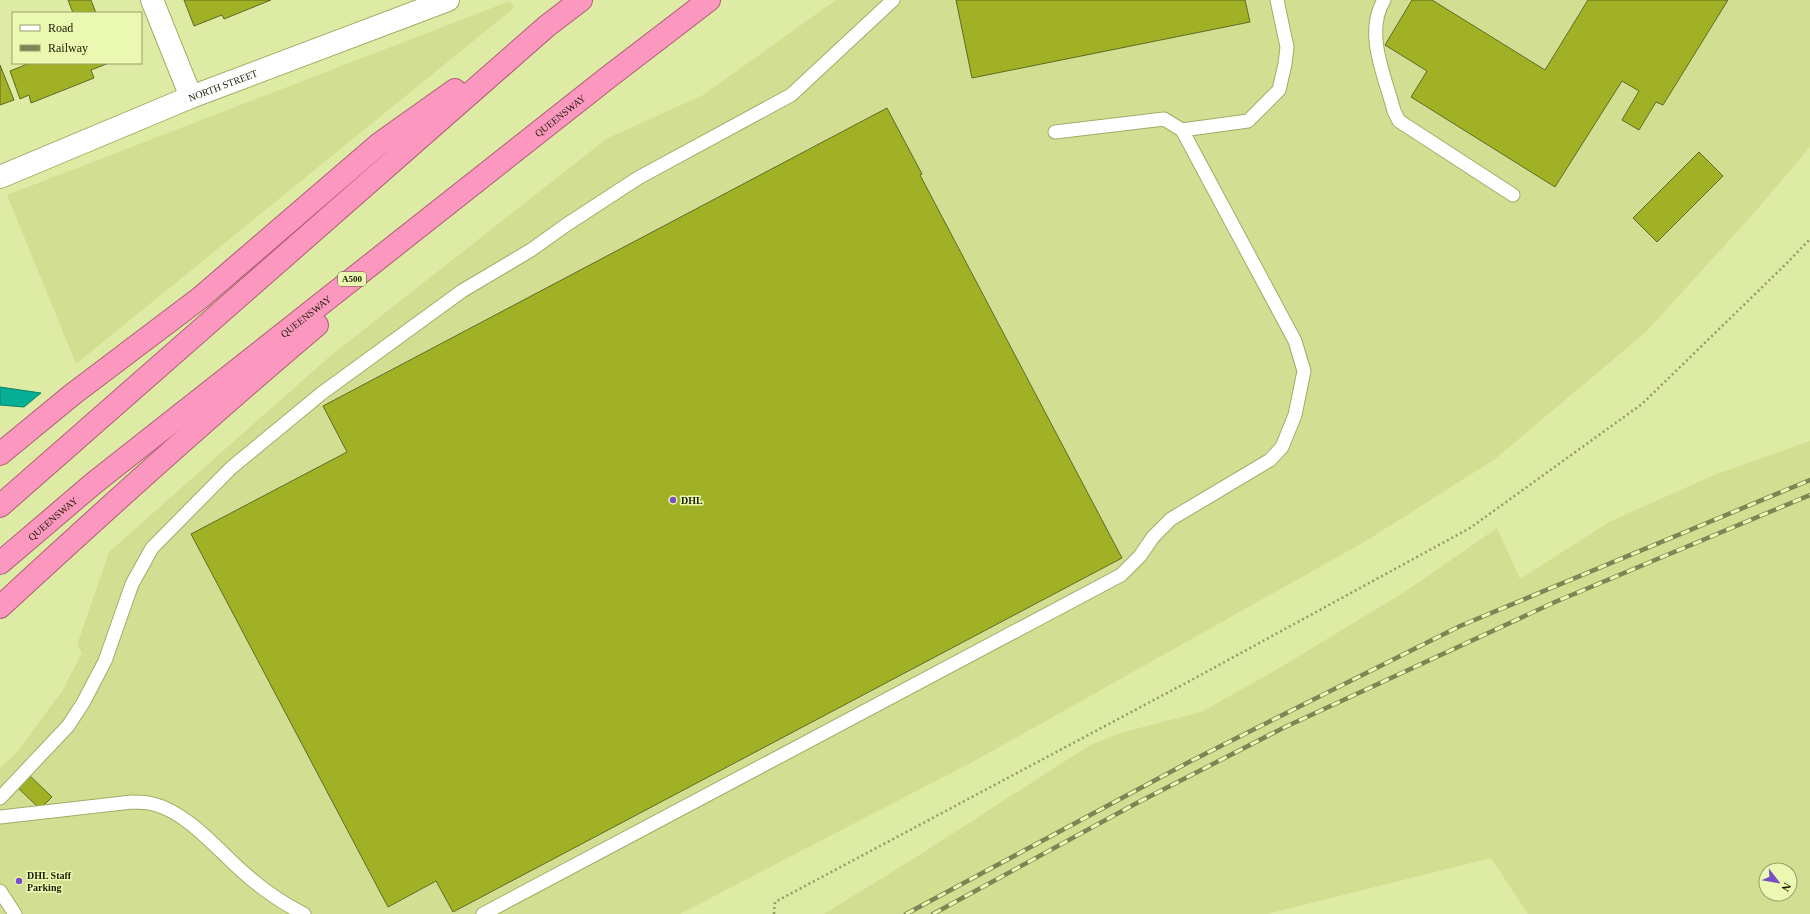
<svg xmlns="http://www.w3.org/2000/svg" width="1810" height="914" viewBox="0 0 1810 914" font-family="'Times New Roman',serif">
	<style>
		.built { fill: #d2df92; fill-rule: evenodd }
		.water { fill: #05ae94; stroke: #0b8268 }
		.building { fill: #a0b125; stroke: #606a26 }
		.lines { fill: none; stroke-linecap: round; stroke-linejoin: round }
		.service-casing { stroke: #a1ac68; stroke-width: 15 }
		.minor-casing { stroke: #a1ac68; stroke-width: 24 }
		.tertiary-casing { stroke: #a1ac68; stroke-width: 24 }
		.trunk-casing { stroke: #ad5d74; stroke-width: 24 }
		.path { stroke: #929c66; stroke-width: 2.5; stroke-dasharray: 2 3; stroke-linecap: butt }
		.service { stroke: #fff; stroke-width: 13 }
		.minor { stroke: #fff; stroke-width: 22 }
		.tertiary { stroke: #fff; stroke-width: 22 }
		.trunk { stroke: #fc98c0; stroke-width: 22 }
		.rail-casing { stroke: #7c8554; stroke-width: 4.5 }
		.rail { stroke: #ebf8b1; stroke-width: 3; stroke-dasharray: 9; stroke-linecap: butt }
		.poi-dot { fill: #7a4ec7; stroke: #ebf8b1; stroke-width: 1.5 }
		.labels { text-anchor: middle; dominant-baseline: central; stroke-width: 3; stroke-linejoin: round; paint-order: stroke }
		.shield { fill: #ebf8b1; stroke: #585f36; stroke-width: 1 }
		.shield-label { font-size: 9px; font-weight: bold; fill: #191d02 }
		.street-label { font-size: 10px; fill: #191d02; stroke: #ebf8b1 }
		.poi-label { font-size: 10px; font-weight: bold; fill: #191d02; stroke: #ebf8b1; text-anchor: start }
	</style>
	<rect width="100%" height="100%" fill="#deeba4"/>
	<g class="built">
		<polygon points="836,0 1810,0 1810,147 1754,213 1646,332 1495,459 1366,541 978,759 680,914 0,914 0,768 17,752 62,691 82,653 77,645 109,552 329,357 606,139 703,95"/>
		<polygon points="510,1 514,8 76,364 7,195"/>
		<path d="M1810,441V914H1528L1491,858L1267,914H824L913,859L1090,745L1120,733L1201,712L1271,673L1406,591L1497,528L1520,579L1609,522L1714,475ZM1766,870H1790V894H1766Z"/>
	</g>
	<polygon class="water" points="0,387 41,393 24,407 0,405"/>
	<g class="building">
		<polygon points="68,0 91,0 96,13 73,13"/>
		<polygon points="184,0 271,0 224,19 222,15 194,26"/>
		<polygon points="956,0 1245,0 1250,22 972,78"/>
		<polygon points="1412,0 1432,0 1545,70 1588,0 1728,0 1663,105 1656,102 1639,130 1622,120 1639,91 1622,81 1555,187 1411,97 1427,71 1385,45"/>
		<polygon points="30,63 109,63 91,70 94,78 31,103 29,95 20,99 10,71"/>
		<polygon points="0,65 14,100 0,105"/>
		<polygon points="887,108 922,174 920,175 1122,558 453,912 436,881 388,907 191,534 347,452 323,406"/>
		<polygon points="1699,152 1723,176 1657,242 1633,218"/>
		<polygon points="28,774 52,797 40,809 16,786"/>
	</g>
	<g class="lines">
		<g class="service-casing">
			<g id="service">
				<path d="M1384,0C1364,33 1385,76 1394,111L1399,121L1513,195"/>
				<polyline points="1182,130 1248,121 1279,90 1285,64 1287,47 1277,0"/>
				<polyline points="0,798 68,726 83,703 105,661 132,584 152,548 231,468 322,393 462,291 531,250 566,225 638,178 791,95 893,0"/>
				<path d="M0,817L132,802C139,802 146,802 153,804C187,812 218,850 243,872C262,889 282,903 304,914"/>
				<polyline points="0,891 15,914"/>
				<polyline points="483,914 1121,575 1140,556 1153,537 1171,519 1270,460 1282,447 1295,415 1304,371 1295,341 1182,130 1164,119 1055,132"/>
			</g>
		</g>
		<g class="minor-casing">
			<polyline id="minor" points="152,0 191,97"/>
		</g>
		<g class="tertiary-casing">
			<g id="tertiary">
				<path id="s1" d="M0,177L191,97L448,0"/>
			</g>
		</g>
		<g class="trunk-casing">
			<g id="trunk">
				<polyline points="0,454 73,394 200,298 379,144 455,90"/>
				<polyline points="0,506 547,26 581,0"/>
				<path id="s2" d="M0,563L94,483L606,79L709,0"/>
				<path d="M0,607C104,511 209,416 317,325"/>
			</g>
		</g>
		<polyline class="path" points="774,914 775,902 1197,677 1470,528 1642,404 1787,263 1810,239"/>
		<use href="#service" class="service"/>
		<use href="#minor" class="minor"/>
		<use href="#tertiary" class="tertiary"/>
		<use href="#trunk" class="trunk"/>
		<g class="rail-casing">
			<g id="rail">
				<polyline points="906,914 1189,762 1460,626 1810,480"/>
				<polyline points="933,914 1135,804 1283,728 1555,602 1810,495"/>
			</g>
		</g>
		<use href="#rail" class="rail"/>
	</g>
	<g class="poi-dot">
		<circle cx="673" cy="500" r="4"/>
		<circle cx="19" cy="881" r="4"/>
	</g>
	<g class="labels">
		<rect class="shield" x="338" y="272" width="28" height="14" rx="3"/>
		<g class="shield-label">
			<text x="352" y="279">A500</text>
		</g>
		<g class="street-label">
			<text stroke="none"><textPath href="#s1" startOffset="241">NORTH STREET</textPath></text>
			<text stroke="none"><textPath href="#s2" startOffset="717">QUEENSWAY</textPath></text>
			<text stroke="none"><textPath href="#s2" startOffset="393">QUEENSWAY</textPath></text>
			<text stroke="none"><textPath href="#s2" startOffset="69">QUEENSWAY</textPath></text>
		</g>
		<g class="poi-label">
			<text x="681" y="500">DHL</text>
			<text x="27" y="875">DHL Staff<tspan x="27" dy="12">Parking</tspan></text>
		</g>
	</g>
	<rect x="12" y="12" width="130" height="52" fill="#ebf8b1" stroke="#97a06b"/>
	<rect x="20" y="25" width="20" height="6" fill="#ffffff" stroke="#97a06b"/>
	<text x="48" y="32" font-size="12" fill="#191d02">Road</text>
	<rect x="20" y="45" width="20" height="6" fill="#7c8554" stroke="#97a06b"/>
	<text x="48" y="52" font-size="12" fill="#191d02">Railway</text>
	<g transform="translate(1778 882) rotate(121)"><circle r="19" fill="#ebf8b1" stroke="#97a06b"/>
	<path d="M0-3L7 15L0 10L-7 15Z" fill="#7a4ec7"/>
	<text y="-6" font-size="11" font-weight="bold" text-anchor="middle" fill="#191d02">N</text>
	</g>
</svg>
